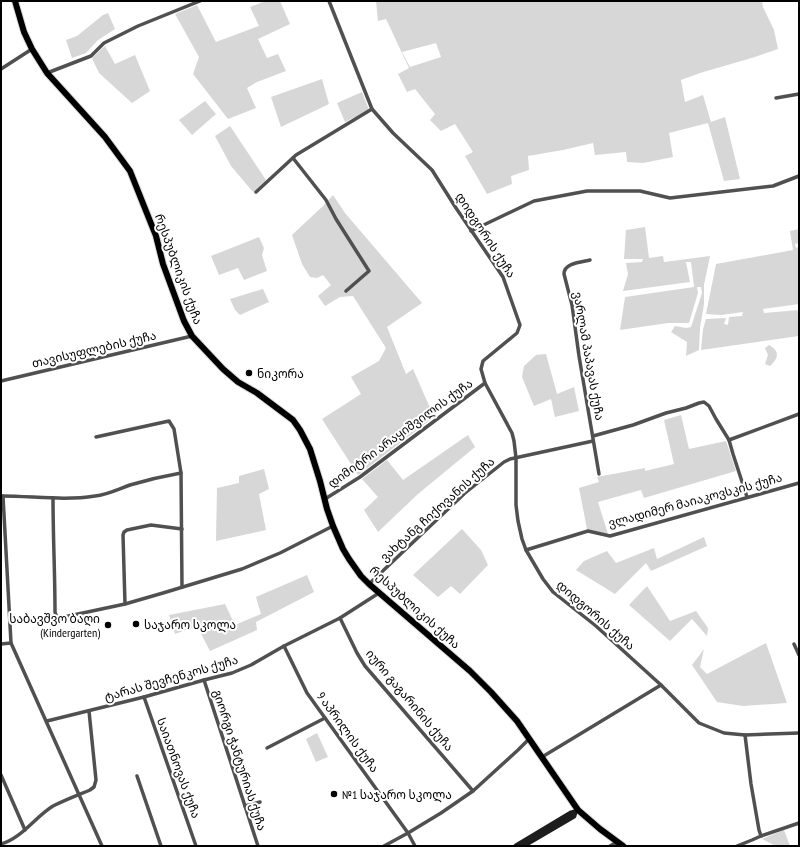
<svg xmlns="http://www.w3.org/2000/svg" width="800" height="847" viewBox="0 0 800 847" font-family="'PT Sans Narrow','Noto Sans Georgian',sans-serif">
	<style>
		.green { fill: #d7d7d7; fill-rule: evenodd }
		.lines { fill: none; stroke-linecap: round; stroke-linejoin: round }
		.primary-casing { stroke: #dbdbdb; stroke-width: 8 }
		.street { stroke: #505050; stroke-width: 3.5 }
		.secondary { stroke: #1d1d1d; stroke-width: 5 }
		.primary { stroke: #000; stroke-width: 6 }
		.poi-dot { fill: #000; stroke: #fff; stroke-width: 1.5 }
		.labels { text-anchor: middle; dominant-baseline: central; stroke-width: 4; stroke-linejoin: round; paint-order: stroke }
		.street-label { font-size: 12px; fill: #000; stroke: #fff }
		.poi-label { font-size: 12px; fill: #000; stroke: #fff; text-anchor: start }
	</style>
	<rect width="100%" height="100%" fill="#fff"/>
	<g class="green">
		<polygon points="265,1 280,1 290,24 258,39 267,58 278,54 286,71 257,82 247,88 256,108 228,119 193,74 199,57 175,14 197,5 216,42 259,26 250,7"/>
		<path d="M376,1H762L763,7L774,30L778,49L755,57L700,73L681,80L685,102L703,95L711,122L725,117L740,179L724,181L708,123L669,133L673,157L643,163L627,162L626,152L595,155L593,143L563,150L528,156L529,170L511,176L512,184L487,194L465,156L473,152L455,124L441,131L430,120L435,114L415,89L407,92L398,74L409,68L386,19L378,21ZM436,43L441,57L410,67L402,52Z"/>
		<polygon points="108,13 115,29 98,40 86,53 72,58 66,40 77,36 103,15"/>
		<polygon points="105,46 115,64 135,55 150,91 132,103 99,73 92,58"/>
		<polygon points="322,79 329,104 281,127 271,97"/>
		<polygon points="362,92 369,110 345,122 337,103"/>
		<polygon points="205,101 216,114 192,135 179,120"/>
		<polygon points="230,126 266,180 253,192 231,166 215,136"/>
		<polygon points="333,195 345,213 422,303 387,327 406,374 413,369 434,417 358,475 322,419 361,394 351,377 379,361 386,348 353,296 340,297 325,306 318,296 331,285 323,275 317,278 310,277 302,264 292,235 323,206"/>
		<polygon points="645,227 649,258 663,256 664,262 710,256 704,285 704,304 700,328 699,350 686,356 687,342 671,332 675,326 686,328 691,327 702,293 701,287 697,287 698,293 689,323 668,323 620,330 625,297 694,287 691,262 686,262 690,282 623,291 628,274 626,263 642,262 643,259 624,259 626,230"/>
		<polygon points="799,229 799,243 795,244 796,248 799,247 799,304 763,309 764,313 799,310 799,336 701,350 703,329 706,319 726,318 724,324 728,325 729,317 742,316 743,312 721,315 706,314 716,264 793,250 790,231"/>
		<polygon points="259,237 264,248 262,255 267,271 244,280 238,268 219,275 211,256"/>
		<polygon points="263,289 269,302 240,315 235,310 230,299"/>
		<path d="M769,345C780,351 779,358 770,366L765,364L768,355L765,348Z"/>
		<polygon points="546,354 557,394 574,387 579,411 555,417 551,399 534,406 522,377 524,366 536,355"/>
		<polygon points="681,415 689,449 726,441 736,471 644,498 641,490 598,502 608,534 587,529 579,488 599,482 597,477 645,468 645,471 674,464 664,420"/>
		<polygon points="468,435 475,447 418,494 378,532 364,510 378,497 362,479 387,460 403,480"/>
		<polygon points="264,469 269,489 259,494 266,530 216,541 217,488 239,483 239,476"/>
		<polygon points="462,529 481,550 488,565 460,594 451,586 438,597 413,575"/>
		<polygon points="704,537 707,546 651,571 646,563 615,594 576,570 584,561 607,551 616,563 654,548 657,559"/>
		<polygon points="307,575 314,592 256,622 257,630 210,651 197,626 175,634 169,615 225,604 235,625 261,614 256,597"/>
		<polygon points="647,586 670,621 696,611 708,628 707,636 692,619 670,641 629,605"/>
		<polygon points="766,643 787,703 743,706 717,702 692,665 704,649 700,667 707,674"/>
		<polygon points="317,733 328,757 316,762 306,739"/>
		<polygon points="784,830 790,846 776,846 762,839"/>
	</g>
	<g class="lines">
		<g class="primary-casing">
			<polyline id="primary" points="15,1 24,32 32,49 47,73 105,137 130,171 156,236 163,264 184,321 192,336 223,369 238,382 257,393 293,420 300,430 310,449 320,481 327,509 333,526 343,549 349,559 361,576 369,584 470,671 491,692 517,721 578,810 600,829 623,846"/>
		</g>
		<g class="street">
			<polyline points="329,1 372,109 393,133 432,170 456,208 503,277 520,325 517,333 483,361 481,369 485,383 512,433 514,441 516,458 516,505 518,521 522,539 526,550 543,579 553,592 596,626 661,685 699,723 724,733 745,735 799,733"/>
			<polyline points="1,69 32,49"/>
			<polyline points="47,73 91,56 104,43 138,26 200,1"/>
			<polyline points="776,98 799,94"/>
			<polyline points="293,158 326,200 336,219 369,271 346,291"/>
			<polyline points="256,192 296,155 372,109"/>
			<polyline points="471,231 534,201 587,191 640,191 670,198 773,186 799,176"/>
			<path d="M590,260C581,262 564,263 564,274L572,305L579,356L599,474"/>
			<polyline points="1,381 192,336"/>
			<polyline points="593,436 633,425 666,413 686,408 699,403 704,402 709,406 716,419 729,440"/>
			<polyline points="96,437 169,421 174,429 181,473 182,587"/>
			<path d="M2,496C33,496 64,501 95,496C107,495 119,489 130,485C147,480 164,476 181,473"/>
			<polyline points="3,496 11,643 102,846"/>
			<polyline points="747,497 733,454 729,440 799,414"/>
			<path d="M53,498C53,536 55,574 55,612L56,615L58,618L64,617L125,604L163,593L242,569L280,553L333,526"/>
			<polyline points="325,499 360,477 485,383"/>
			<polyline points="526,550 588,531 610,536 799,483"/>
			<polyline points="369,584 465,493 504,462 510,459 593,441"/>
			<polyline points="125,604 123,535 124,532 127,530 151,525 182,529"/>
			<polyline points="340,618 357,653 365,666 473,791"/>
			<polyline points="1,644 11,643"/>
			<polyline points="794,644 799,655"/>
			<polyline points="284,646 307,693 408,833 415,846"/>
			<polyline points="204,680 258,846"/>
			<polyline points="144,697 196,846"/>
			<polyline points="47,721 144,697 204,680 232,673 251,665 284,646 340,618 379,593"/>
			<polyline points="745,735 751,784 759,830 761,836"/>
			<polyline points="267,748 325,718"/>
			<polyline points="542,757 661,685"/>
			<polyline points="1,775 25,830"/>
			<polyline points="137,776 161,846"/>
			<polyline points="245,806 260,802"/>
			<path d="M1,844C22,838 35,817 53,806C65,800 78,795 90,790L94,787L96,780L89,711"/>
			<polyline points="384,846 408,833 441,813 473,791 518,750 529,739"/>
			<polyline points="610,846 617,842"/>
			<polyline points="737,846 752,840 761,836 799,823"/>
		</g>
		<g class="secondary">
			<polyline points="516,846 571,813 575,812 578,810"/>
			<polyline points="523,846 574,816 575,812"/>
		</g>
		<use href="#primary" class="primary"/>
	</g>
	<g class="poi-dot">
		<circle cx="249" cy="373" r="4"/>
		<circle cx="136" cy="624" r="4"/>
		<circle cx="108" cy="625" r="4"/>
		<circle cx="334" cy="794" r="4"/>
	</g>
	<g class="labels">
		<g class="street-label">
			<text transform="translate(486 235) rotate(57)">დიდგორის ქუჩა</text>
			<text transform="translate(179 269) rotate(70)">რესპუბლიკის ქუჩა</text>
			<text transform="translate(94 349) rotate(-13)">თავისუფლების ქუჩა</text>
			<text transform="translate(589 356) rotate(80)">ვარლამ პაპავას ქუჩა</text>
			<text transform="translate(400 433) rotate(-36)">დიმიტრი არაყიშვილის ქუჩა</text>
			<text transform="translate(695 500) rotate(-15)">ვლადიმერ მაიაკოვსკის ქუჩა</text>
			<text transform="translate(437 509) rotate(-42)">ვახტანგ ჩიქოვანის ქუჩა</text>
			<text transform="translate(415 607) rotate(42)">რესპუბლიკის ქუჩა</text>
			<text transform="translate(596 615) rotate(41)">დიდგორის ქუჩა</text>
			<text transform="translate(171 678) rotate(-16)">ტარას შევჩენკოს ქუჩა</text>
			<text transform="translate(410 700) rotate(50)">იური გაგარინის ქუჩა</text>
			<text transform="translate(348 732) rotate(54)">9 აპრილის ქუჩა</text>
			<text transform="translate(240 760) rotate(72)">გიორგი ჭანტურიას ქუჩა</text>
			<text transform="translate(179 768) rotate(70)">საიათნოვას ქუჩა</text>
		</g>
		<g class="poi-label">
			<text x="257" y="373">ნიკორა</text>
			<text x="100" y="618" text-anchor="end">საბავშვო ბაღი<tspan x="100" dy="14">(Kindergarten)</tspan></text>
			<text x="144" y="624">საჯარო სკოლა</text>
			<text x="342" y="794">№1 საჯარო სკოლა</text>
		</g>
	</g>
	<rect width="800" height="847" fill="none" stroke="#000000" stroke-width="4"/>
</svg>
